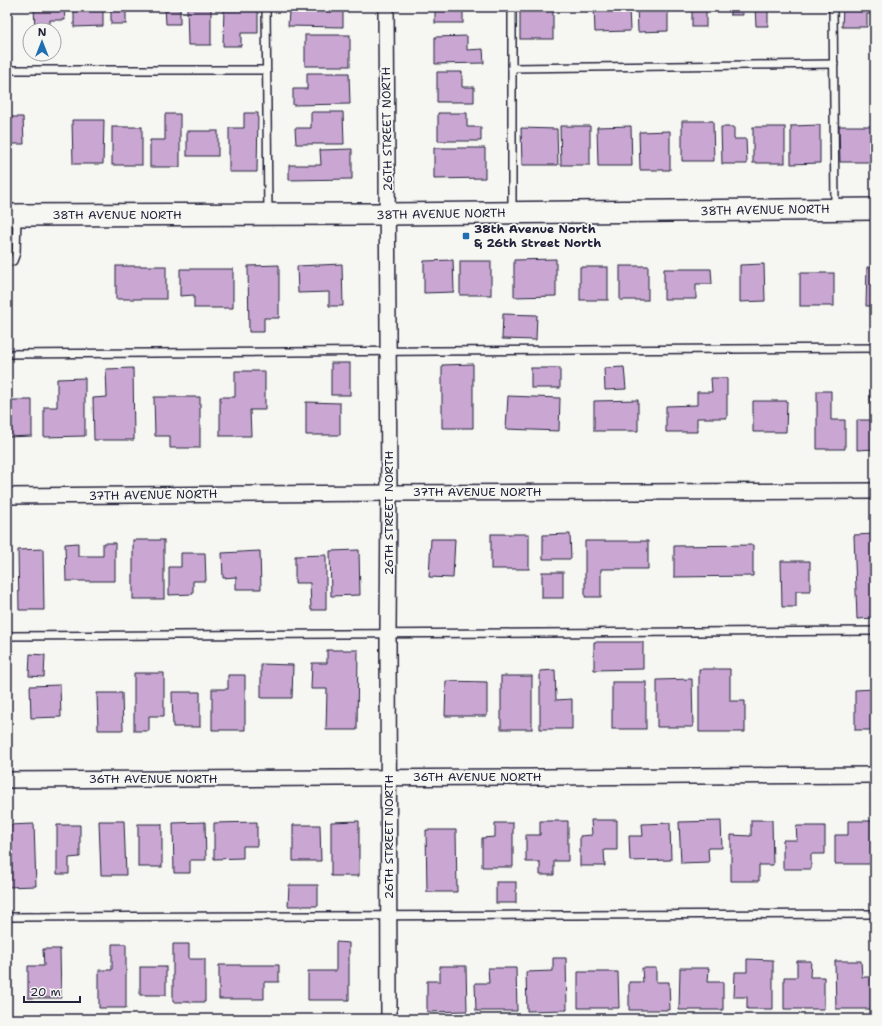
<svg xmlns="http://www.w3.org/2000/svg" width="882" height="1026" viewBox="0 0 882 1026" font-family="'Shantell Sans',sans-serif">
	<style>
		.building { fill: #c9a7d2; stroke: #22223b }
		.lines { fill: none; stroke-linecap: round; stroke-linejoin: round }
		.lane-casing { stroke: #22223b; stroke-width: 10 }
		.street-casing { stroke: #22223b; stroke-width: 18 }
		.secondary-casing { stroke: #22223b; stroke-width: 24 }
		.lane { stroke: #f6f6f2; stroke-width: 7 }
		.street { stroke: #f6f6f2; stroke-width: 15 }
		.secondary { stroke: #f6f6f2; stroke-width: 21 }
		.poi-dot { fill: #1f6fb2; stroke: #f6f6f2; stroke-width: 1.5 }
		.labels { text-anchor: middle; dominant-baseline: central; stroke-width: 3.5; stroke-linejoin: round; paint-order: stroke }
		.street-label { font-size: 12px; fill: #22223b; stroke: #f6f6f2 }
		.poi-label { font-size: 12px; font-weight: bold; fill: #22223b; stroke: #f6f6f2; text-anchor: start }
	</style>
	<rect width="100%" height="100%" fill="#f6f6f2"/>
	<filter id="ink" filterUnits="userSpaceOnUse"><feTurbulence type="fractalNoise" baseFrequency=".025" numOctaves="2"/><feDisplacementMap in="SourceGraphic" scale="8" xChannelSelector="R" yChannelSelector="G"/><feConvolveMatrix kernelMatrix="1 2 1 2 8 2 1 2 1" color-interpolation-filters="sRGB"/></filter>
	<g filter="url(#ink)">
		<g class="building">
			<polygon points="34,7 64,7 65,20 50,20 50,30 35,30"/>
			<polygon points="74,7 103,7 103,26 74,27"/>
			<rect x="111" y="7" width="15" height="17"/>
			<polygon points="165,7 180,7 180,24 166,24"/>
			<polygon points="187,7 211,7 211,45 188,45"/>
			<polygon points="224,7 258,7 258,33 241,33 241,46 223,46"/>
			<polygon points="302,7 343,7 343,27 288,26 289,11 302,11"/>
			<rect x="435" y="7" width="28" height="16"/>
			<rect x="520" y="7" width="33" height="32"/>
			<polygon points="594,7 629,7 630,31 595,32"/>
			<polygon points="637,7 668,7 668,31 638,32"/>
			<rect x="692" y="7" width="14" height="20"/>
			<polygon points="730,7 742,7 743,15 730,15"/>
			<polygon points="755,7 781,7 781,10 768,10 768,26 756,26"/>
			<polygon points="843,7 875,7 875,14 867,14 867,27 842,27"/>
			<rect x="305" y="35" width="45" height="31"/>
			<polygon points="467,36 467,50 483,49 484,63 435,64 435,37"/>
			<polygon points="437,72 462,72 462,87 474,87 474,102 437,102"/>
			<polygon points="307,73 349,73 350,104 293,105 293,89 307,89"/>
			<polygon points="10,89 10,117 23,117 24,144 7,144 7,90"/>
			<polygon points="311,112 343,112 344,144 296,144 295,128 311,128"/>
			<polygon points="244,113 258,113 257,172 229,172 229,128 244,128"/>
			<polygon points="438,113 467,113 467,127 481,127 481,141 438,141"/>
			<polygon points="165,114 180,114 180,167 150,167 150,140 165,140"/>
			<polygon points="72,120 104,120 103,164 73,164"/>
			<polygon points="682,121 713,121 714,161 682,161"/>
			<polygon points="820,125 820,163 791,164 791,126"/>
			<polygon points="560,126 590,126 590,165 561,165"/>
			<polygon points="631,126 632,166 598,166 597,127"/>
			<polygon points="839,126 875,126 875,162 840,162"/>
			<rect x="112" y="127" width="30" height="38"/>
			<polygon points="721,127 734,127 734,139 746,139 747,164 722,164"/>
			<rect x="753" y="127" width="32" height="36"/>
			<polygon points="521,128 557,129 558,165 522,165"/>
			<rect x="187" y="131" width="31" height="25"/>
			<polygon points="670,131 670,170 640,170 639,132"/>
			<polygon points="434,148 485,148 485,178 434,179"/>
			<polygon points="352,149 352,179 289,180 289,165 321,165 320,150"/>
			<polygon points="556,259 556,296 514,297 514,260"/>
			<polygon points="453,260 454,292 424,293 424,261"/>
			<rect x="460" y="261" width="31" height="34"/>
			<polygon points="342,264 343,306 329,306 329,292 298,293 297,266"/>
			<polygon points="764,264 765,301 740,302 740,265"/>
			<polygon points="279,265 279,318 264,318 264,332 249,332 248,266"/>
			<rect x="116" y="266" width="50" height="33"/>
			<rect x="620" y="266" width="28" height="34"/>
			<rect x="580" y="267" width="28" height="33"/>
			<polygon points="867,267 875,267 875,306 866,306"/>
			<polygon points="180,269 233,269 233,308 194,308 194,295 180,296"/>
			<polygon points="664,269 711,269 712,284 696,284 696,299 664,299"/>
			<rect x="800" y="273" width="34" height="33"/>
			<polygon points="503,314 537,315 536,340 502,339"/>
			<rect x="331" y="363" width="19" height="32"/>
			<polygon points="473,364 473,428 442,428 442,365"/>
			<polygon points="624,367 626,389 605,390 604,368"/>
			<polygon points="133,368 134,440 94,440 93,398 107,397 106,369"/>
			<rect x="531" y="368" width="29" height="20"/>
			<polygon points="235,371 265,371 265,410 250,410 251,436 220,436 220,397 235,397"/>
			<polygon points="85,378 85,436 44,437 44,407 57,407 57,379"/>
			<polygon points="711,378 727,378 727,418 697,418 697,432 666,432 666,406 697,405 697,392 712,392"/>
			<polygon points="870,390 875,390 875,449 857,450 857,420 871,420"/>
			<polygon points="817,391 831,391 831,420 845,420 845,449 817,449"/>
			<polygon points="508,396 560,398 559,431 506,429"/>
			<polygon points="154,397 200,397 200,448 170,448 170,436 155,436"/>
			<polygon points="7,400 32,400 32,436 7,437"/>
			<polygon points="638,400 638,431 594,431 594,401"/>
			<polygon points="753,401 787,401 786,432 753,432"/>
			<polygon points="306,402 340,403 340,435 306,435"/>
			<rect x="491" y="534" width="38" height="35"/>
			<polygon points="570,534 571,559 543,559 543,535"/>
			<polygon points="875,534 875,618 857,619 854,535"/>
			<polygon points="431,539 455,539 453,578 429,577"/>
			<rect x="133" y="540" width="31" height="59"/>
			<polygon points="585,541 648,541 648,569 601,569 601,597 585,597"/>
			<polygon points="78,543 78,556 103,556 103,543 115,543 115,581 66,581 65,544"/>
			<polygon points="753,545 753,576 674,577 674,546"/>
			<polygon points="43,549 44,610 19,610 18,550"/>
			<polygon points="359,550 360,595 331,596 330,551"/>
			<polygon points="260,551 261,589 236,589 236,577 223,578 222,553"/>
			<polygon points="181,553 205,553 206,581 193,581 193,594 169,595 169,567 181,567"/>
			<polygon points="326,555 326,610 311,610 310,583 295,583 295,556"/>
			<polygon points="781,561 810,561 810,591 796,591 796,607 782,607"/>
			<rect x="542" y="572" width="21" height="26"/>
			<polygon points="594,642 643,642 643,669 594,670"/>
			<polygon points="327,650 358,650 357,730 326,730 327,689 311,689 312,663 327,663"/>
			<polygon points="30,654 45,655 44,677 29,676"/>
			<polygon points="261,664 293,665 292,698 261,698"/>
			<polygon points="699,669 730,669 730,701 745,701 745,732 699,732"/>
			<polygon points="555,670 556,700 572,699 572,729 540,729 540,671"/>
			<polygon points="134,673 164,673 164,716 149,716 149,731 134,731"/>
			<polygon points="228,675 245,675 245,730 212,730 212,689 228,689"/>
			<rect x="501" y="676" width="31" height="53"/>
			<polygon points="692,679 693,727 657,727 657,680"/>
			<polygon points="446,681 487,682 487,716 445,716"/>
			<rect x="612" y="682" width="34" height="47"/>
			<polygon points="60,685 61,717 31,718 30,686"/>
			<polygon points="875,689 875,730 855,730 855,690"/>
			<polygon points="172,692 200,692 200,727 173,727"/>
			<polygon points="97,693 122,693 123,730 98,730"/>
			<polygon points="591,820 617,820 617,850 604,850 605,866 580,866 580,836 592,835"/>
			<polygon points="751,820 772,820 773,865 759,865 759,881 731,881 731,835 751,836"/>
			<polygon points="99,821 124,821 126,875 101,875"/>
			<polygon points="359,821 359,876 331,876 331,822"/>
			<polygon points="540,821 568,821 568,861 554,861 554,875 540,875 540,862 526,862 526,835 540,835"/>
			<polygon points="721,821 722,848 708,848 709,862 681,863 679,822"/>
			<polygon points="848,821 875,821 875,864 835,864 835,835 848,835"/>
			<polygon points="205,822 206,860 190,860 190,873 174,873 173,823"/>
			<polygon points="257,822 257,846 243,846 243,858 214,859 214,823"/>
			<polygon points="495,823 513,823 513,867 482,867 482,838 495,837"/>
			<polygon points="670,823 671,860 630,861 629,836 643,836 642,824"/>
			<polygon points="34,824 36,886 7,887 7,825"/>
			<rect x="138" y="824" width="24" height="43"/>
			<polygon points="57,825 80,825 80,857 69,858 69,874 57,874"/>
			<polygon points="293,825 320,825 321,861 293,861"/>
			<polygon points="796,826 825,826 825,854 811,854 811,869 783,869 783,840 797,840"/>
			<polygon points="426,830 456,830 457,892 427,892"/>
			<rect x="496" y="882" width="20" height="21"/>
			<polygon points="289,885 318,885 318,906 288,906"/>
			<polygon points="336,942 349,943 349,1000 308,1000 308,971 336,971"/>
			<polygon points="112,944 126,944 126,1008 99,1008 99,970 112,970"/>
			<polygon points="173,944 189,944 189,959 205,959 205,1002 173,1002"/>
			<polygon points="43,949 60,949 61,998 28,998 28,966 44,966"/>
			<polygon points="553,958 566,958 567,1010 527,1011 526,972 553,971"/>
			<polygon points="747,959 773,960 773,1009 747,1009 747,997 734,997 735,972 747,972"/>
			<polygon points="797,961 811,961 810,977 824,977 824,1009 784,1009 784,977 797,977"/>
			<polygon points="835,961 861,961 862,977 875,977 875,1009 836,1009"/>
			<polygon points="219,965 279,965 279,982 264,982 264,999 219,999"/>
			<polygon points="440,966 466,966 467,1011 427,1012 427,981 440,981"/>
			<rect x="140" y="967" width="26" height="28"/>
			<polygon points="488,968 516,968 517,1011 476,1011 475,983 489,983"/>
			<polygon points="642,968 656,968 656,982 669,982 670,1010 629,1010 629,982 643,982"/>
			<polygon points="680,968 709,968 708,982 723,982 723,1010 679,1010"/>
			<polygon points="578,972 618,972 619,1008 578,1008"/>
		</g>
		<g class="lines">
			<g class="lane-casing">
				<g id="lane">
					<polyline points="266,7 268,213"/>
					<polyline points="512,7 512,211"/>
					<polyline points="833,7 835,207"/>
					<polyline points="512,68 834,64"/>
					<polyline points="7,70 266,70"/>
					<polyline points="7,262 13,261 16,253 17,216"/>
					<polyline points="7,354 875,348"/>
					<polyline points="7,636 875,631"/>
					<polyline points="7,917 875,914"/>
				</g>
			</g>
			<g class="street-casing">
				<g id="street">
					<polyline points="386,7 389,493 388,634 389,1019"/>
					<polyline points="7,496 389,493 875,491"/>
					<polyline points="7,780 875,775"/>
				</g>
			</g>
			<g class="secondary-casing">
				<polyline id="secondary" points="7,215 388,214 875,209"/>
			</g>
			<use href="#lane" class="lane"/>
			<use href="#street" class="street"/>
			<use href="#secondary" class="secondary"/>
		</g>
	</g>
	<rect class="poi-dot" x="462" y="232" width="8" height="8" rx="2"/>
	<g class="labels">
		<g class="street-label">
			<text transform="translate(387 129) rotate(-91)">26TH STREET NORTH</text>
			<text transform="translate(765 210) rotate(-1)">38TH AVENUE NORTH</text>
			<text transform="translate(441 214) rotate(-1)">38TH AVENUE NORTH</text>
			<text x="117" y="215">38TH AVENUE NORTH</text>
			<text x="477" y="492">37TH AVENUE NORTH</text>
			<text transform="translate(153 495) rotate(-1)">37TH AVENUE NORTH</text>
			<text transform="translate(389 513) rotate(-90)">26TH STREET NORTH</text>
			<text x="477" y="777">36TH AVENUE NORTH</text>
			<text x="153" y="779">36TH AVENUE NORTH</text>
			<text transform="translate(389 837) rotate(-90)">26TH STREET NORTH</text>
		</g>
		<g class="poi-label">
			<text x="474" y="229">38th Avenue North<tspan x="474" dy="14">&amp; 26th Street North</tspan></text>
		</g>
	</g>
	<rect width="882" height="1026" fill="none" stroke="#f6f6f2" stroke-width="24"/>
	<rect x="12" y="12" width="858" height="1002" fill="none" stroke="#22223b" stroke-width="1.5" filter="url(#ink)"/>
	<g transform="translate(42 42)"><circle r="19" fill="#f6f6f2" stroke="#a1a1a9"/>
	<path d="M0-3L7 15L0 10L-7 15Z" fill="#1f6fb2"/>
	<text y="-6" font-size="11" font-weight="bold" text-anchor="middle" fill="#22223b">N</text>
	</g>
	<path d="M24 996v6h56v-6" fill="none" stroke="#22223b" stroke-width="2"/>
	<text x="30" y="996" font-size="12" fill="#22223b" stroke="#f6f6f2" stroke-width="3" paint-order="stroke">20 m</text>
</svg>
